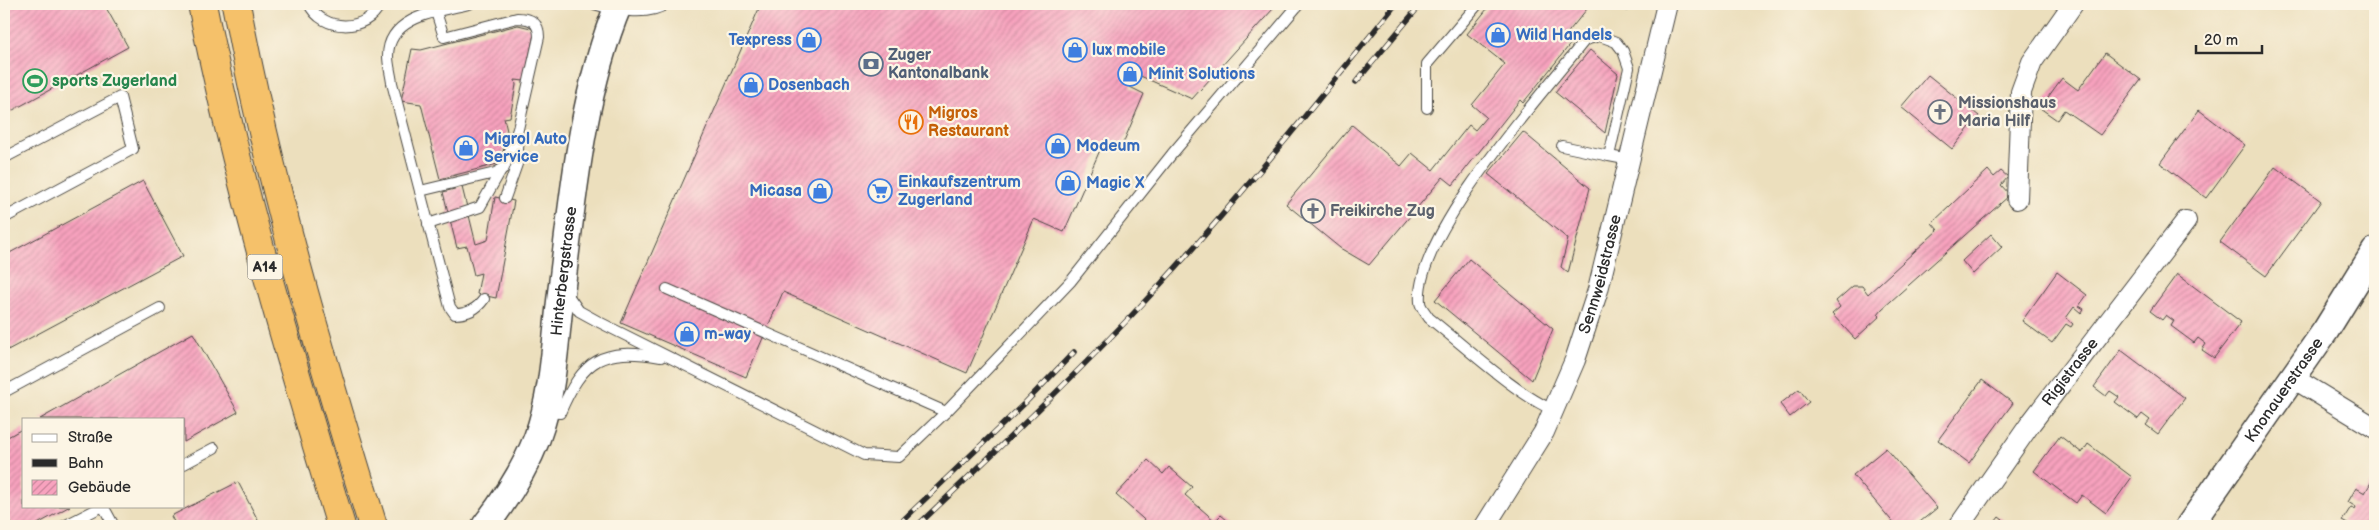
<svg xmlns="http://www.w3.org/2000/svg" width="2379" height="530" viewBox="0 0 2379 530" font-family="'Balsamiq Sans',sans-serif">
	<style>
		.building { fill: url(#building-hatch) }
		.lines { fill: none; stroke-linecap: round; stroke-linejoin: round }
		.service-casing { stroke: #484641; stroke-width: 12 }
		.minor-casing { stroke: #484641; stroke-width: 22 }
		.tertiary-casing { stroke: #484641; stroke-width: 29 }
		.motorway-casing { stroke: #484641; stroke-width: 30 }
		.service { stroke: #fff; stroke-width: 10 }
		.minor { stroke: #fff; stroke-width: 20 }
		.tertiary { stroke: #fff; stroke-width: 26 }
		.motorway { stroke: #f5c16b; stroke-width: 28 }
		.rail-casing { stroke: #2b2b2b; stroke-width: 5.5 }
		.rail { stroke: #fcf5e5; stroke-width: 4; stroke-dasharray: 11; stroke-linecap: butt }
		.labels { text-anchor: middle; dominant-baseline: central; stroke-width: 4.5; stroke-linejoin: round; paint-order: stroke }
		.shield { fill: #fcf5e5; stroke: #6a6863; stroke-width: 1 }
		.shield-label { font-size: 15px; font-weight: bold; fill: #2b2b2b }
		.shop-label { font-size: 16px; font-weight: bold; fill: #366cbe; stroke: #fcf5e5; text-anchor: start }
		.service-label { font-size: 16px; font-weight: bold; fill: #4e5e75; stroke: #fcf5e5; text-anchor: start }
		.leisure-label { font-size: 16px; font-weight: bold; fill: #27864d; stroke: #fcf5e5; text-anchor: start }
		.worship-label { font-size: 16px; font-weight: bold; fill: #5b616d; stroke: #fcf5e5; text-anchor: start }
		.food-label { font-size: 16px; font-weight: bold; fill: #c56008; stroke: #fcf5e5; text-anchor: start }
		.street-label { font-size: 16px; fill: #2b2b2b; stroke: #fcf5e5 }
	</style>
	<defs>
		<pattern id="building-hatch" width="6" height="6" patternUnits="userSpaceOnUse" patternTransform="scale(1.25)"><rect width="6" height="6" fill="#f8a2be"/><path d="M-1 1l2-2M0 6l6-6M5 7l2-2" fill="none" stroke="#c9849b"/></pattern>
	</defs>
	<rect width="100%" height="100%" fill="#fcf5e5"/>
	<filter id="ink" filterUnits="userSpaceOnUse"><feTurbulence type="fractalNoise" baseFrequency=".02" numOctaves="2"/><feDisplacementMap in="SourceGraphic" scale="10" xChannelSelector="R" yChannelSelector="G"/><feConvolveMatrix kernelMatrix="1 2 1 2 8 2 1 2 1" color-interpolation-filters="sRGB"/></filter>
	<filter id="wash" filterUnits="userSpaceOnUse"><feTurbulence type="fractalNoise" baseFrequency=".0096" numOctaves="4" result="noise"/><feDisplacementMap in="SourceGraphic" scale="20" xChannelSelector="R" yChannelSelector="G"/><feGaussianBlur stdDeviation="1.12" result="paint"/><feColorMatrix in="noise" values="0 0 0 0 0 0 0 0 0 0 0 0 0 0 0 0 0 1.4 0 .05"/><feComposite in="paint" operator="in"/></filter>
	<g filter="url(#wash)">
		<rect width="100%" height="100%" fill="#ecdfbd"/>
		<g id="blocks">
			<g class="building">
				<polygon points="4,4 104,4 128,47 4,115"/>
				<polygon points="761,4 1259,4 1273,9 1192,99 1136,74 1130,87 1144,94 1121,148 1104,141 1064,232 1034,219 967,373 783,292 746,377 621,323"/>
				<polygon points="1491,4 1591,4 1565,36 1572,42 1523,103 1520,100 1453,185 1443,177 1369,265 1340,248 1286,204 1352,125 1401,166 1412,153 1433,170 1469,125 1475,130 1486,117 1472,105 1505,64 1467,34"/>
				<polygon points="1610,4 1630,4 1628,11 1610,6"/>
				<polygon points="518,25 535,29 524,81 515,80 516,85 510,117 504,118 507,131 501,163 440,179 421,104 401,101 412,49 421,50"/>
				<polygon points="1590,50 1618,74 1605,133 1555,92"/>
				<polygon points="2105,53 2141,80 2100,135 2064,110 2057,120 2040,108 2062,78 2078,90"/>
				<polygon points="1928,75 1979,116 1952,149 1901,107"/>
				<polygon points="2199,110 2245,145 2206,198 2160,163"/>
				<polygon points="1523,132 1590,188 1568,273 1561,267 1568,239 1488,174"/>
				<polygon points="2275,167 2321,201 2266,276 2220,242"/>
				<polygon points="1988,170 1994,177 2001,171 2008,177 2001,185 2010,195 1882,309 1878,314 1880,316 1855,339 1832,314 1840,307 1836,301 1853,286 1862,286 1868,294 1938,230 1932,223"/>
				<polygon points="143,181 183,256 4,352 4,256"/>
				<polygon points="462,187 476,244 488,240 495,197 514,201 496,298 477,294 481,273 474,275 467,246 457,248 443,192"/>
				<polygon points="1991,234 2002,247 1973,274 1962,261"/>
				<polygon points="1469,259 1553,329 1532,380 1435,300"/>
				<polygon points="2057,272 2087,295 2079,306 2084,309 2081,313 2074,307 2066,318 2073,324 2071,327 2066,324 2052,343 2022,321"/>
				<polygon points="2177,274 2241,322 2214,358 2202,350 2206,344 2198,338 2194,343 2171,326 2174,321 2166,315 2162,320 2150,311"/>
				<polygon points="193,333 238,412 184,442 184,419 40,419"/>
				<polygon points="2121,350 2185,398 2158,434 2146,425 2150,420 2142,414 2138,419 2115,402 2119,397 2110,391 2106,396 2094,387"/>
				<polygon points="1982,380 2013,403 1969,463 1938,440"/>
				<polygon points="1799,389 1809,402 1790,417 1780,404"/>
				<polygon points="24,428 24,506 70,506 34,526 12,526 4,511 4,439"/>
				<polygon points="2060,436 2082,453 2088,444 2132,477 2106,513 2082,495 2076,503 2034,471"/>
				<polygon points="1886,448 1937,508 1915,526 1896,526 1853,475"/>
				<polygon points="1148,460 1163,474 1169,467 1192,487 1185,495 1215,521 1221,515 1234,526 1151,526 1116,495"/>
				<polygon points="2373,479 2375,480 2375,526 2351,526 2342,521 2351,507 2355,509 2356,507 2348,502 2356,488 2365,493"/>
				<polygon points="238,482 261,526 176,526 171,516"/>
				<polygon points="1999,517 2011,526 1992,526"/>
			</g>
		</g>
	</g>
	<g filter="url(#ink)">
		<use href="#blocks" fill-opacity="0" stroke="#484641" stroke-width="1"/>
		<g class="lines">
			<g class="service-casing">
				<g id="service">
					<path d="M309,4C322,32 367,33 380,4"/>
					<path d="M469,4C440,11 388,16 388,56C388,65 391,74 392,83L450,307L455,314C468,314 477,309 484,299"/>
					<path d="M594,4C613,10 648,17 666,4"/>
					<polyline points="1427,108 1427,64 1478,4"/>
					<polyline points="1562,146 1609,156"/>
					<polyline points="4,158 120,97 133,149 4,218"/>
					<path d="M420,191L495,173L504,168L518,129L539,37C539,22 531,18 517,18L444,37L436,12"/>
					<polyline points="505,198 517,164 519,135"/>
					<polyline points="428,224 480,207 501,170"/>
					<polyline points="667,289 946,412"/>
					<polyline points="565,291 579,311 599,322 864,455 899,457 946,412 1071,281 1172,154 1299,4"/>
					<polyline points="4,392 160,308"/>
					<path d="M1553,410C1513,392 1465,346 1429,318C1426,313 1420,307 1420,302C1414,235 1543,93 1585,40L1600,36L1616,42L1623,51L1629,68L1609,156L1630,160"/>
					<path d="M545,412L560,413C583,359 602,347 661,357"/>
					<polyline points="184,464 214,448"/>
					<polyline points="64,526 103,506 114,526"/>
				</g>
			</g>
			<g class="minor-casing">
				<g id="minor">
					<polyline points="2017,199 2021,92 2032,62 2073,4"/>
					<polyline points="2293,378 2375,428"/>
					<path id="s1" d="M1485,526L1544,432L1575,360L1598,290L1667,4"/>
					<path id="s2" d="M1959,526L2031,423L2186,221"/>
				</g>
			</g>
			<g class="tertiary-casing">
				<g id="tertiary">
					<path id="s3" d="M485,526C505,500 525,469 537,438C555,389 555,336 562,285C573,194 583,89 619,4"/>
					<path id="s4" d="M2189,526L2326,330L2375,251"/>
				</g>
			</g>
			<g class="motorway-casing">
				<g id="motorway">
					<path d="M202,4C237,181 289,354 341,526"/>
					<path d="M236,4C269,181 320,354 373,526"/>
				</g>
			</g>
			<use href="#service" class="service"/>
			<use href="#minor" class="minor"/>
			<use href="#tertiary" class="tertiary"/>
			<use href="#motorway" class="motorway"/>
			<g class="rail-casing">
				<g id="rail">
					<polyline points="1356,82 1421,4"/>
					<polyline points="897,526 1025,403 1074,352"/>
					<path d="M917,526C999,448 1082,370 1158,287C1242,196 1318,100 1396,4"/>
				</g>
			</g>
			<use href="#rail" class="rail"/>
		</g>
	</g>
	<defs>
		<g id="shop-ring" transform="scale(1.25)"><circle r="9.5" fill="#fcf5e5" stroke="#3f7fe0" stroke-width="1.5"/><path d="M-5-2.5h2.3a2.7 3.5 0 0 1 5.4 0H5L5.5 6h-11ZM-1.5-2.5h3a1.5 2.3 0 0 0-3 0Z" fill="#3f7fe0"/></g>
		<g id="bank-ring" transform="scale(1.25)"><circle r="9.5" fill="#fcf5e5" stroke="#5c6f8a" stroke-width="1.5"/><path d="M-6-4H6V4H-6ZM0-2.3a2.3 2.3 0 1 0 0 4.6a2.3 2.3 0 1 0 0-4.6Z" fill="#5c6f8a"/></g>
		<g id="stadium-ring" transform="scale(1.25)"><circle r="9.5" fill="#fcf5e5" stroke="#2e9e5b" stroke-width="1.5"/><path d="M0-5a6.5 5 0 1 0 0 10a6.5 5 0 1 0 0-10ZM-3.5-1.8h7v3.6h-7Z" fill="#2e9e5b"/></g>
		<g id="church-ring" transform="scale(1.25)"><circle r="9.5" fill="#fcf5e5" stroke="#6b7280" stroke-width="1.5"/><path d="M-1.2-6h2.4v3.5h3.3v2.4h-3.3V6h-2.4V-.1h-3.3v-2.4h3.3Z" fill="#6b7280"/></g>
		<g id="restaurant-ring" transform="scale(1.25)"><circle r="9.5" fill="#fcf5e5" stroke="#e8710a" stroke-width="1.5"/><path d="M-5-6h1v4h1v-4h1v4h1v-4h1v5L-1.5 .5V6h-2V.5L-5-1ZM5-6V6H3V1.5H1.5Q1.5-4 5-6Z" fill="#e8710a"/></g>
		<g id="supermarket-ring" transform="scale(1.25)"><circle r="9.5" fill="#fcf5e5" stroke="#3f7fe0" stroke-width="1.5"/><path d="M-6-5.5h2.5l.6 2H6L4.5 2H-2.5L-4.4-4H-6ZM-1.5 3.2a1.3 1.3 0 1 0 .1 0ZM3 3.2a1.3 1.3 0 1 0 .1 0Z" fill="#3f7fe0"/></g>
	</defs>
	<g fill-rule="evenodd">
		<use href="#shop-ring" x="1498" y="35"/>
		<use href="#shop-ring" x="809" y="40"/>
		<use href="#shop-ring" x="1075" y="50"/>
		<use href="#bank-ring" x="871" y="64"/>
		<use href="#shop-ring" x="1130" y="74"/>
		<use href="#stadium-ring" x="35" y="81"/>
		<use href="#shop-ring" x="751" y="85"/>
		<use href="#church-ring" x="1940" y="112"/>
		<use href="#restaurant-ring" x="911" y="122"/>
		<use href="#shop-ring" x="1058" y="146"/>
		<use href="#shop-ring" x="466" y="148"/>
		<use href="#shop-ring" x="1068" y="183"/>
		<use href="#shop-ring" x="820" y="191"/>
		<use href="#supermarket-ring" x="880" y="191"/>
		<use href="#church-ring" x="1313" y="211"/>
		<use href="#shop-ring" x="687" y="334"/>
	</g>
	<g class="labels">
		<rect class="shield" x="247.5" y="254.5" width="35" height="25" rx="4"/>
		<g class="shield-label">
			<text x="265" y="267">A14</text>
		</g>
		<g class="shop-label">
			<text x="1516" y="35">Wild Handels</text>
			<text x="792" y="40" text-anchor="end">Texpress</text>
			<text x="1092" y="50">lux mobile</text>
			<text x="1148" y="74">Minit Solutions</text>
			<text x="768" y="85">Dosenbach</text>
			<text x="484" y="139">Migrol Auto<tspan x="484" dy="18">Service</tspan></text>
			<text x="1076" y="146">Modeum</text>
			<text x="898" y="182">Einkaufszentrum<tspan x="898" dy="18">Zugerland</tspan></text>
			<text x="1086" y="183">Magic X</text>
			<text x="802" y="191" text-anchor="end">Micasa</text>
			<text x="704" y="334">m-way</text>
		</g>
		<g class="service-label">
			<text x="888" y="55">Zuger<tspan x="888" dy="18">Kantonalbank</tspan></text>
		</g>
		<g class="leisure-label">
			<text x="52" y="81">sports Zugerland</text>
		</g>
		<g class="worship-label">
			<text x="1958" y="103">Missionshaus<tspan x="1958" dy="18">Maria Hilf</tspan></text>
			<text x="1330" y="211">Freikirche Zug</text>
		</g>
		<g class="food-label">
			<text x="928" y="113">Migros<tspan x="928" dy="18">Restaurant</tspan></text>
		</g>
		<g class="street-label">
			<text stroke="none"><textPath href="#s3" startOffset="272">Hinterbergstrasse</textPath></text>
			<text stroke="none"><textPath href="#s1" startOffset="279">Sennweidstrasse</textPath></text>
			<text stroke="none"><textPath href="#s2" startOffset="190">Rigistrasse</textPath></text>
			<text stroke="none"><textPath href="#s4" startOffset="166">Knonauerstrasse</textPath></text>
		</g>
	</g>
	<rect width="2379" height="530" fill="none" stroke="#fcf5e5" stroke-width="20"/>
	<rect x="22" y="418" width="162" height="90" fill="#fcf5e5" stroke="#a8a49b"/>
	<rect x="32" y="434" width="25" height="8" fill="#ffffff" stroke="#a8a49b"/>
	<text x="68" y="442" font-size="15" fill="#2b2b2b">Straße</text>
	<rect x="32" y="459" width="25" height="8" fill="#2b2b2b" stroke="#a8a49b"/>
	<text x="68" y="468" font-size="15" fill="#2b2b2b">Bahn</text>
	<rect x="32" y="480" width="25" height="15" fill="url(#building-hatch)" stroke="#a8a49b"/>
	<text x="68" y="492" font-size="15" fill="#2b2b2b">Gebäude</text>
	<path d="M2196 45v8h66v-8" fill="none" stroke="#2b2b2b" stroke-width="2.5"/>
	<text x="2204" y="45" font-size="15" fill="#2b2b2b" stroke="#fcf5e5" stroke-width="4" paint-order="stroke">20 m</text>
</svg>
